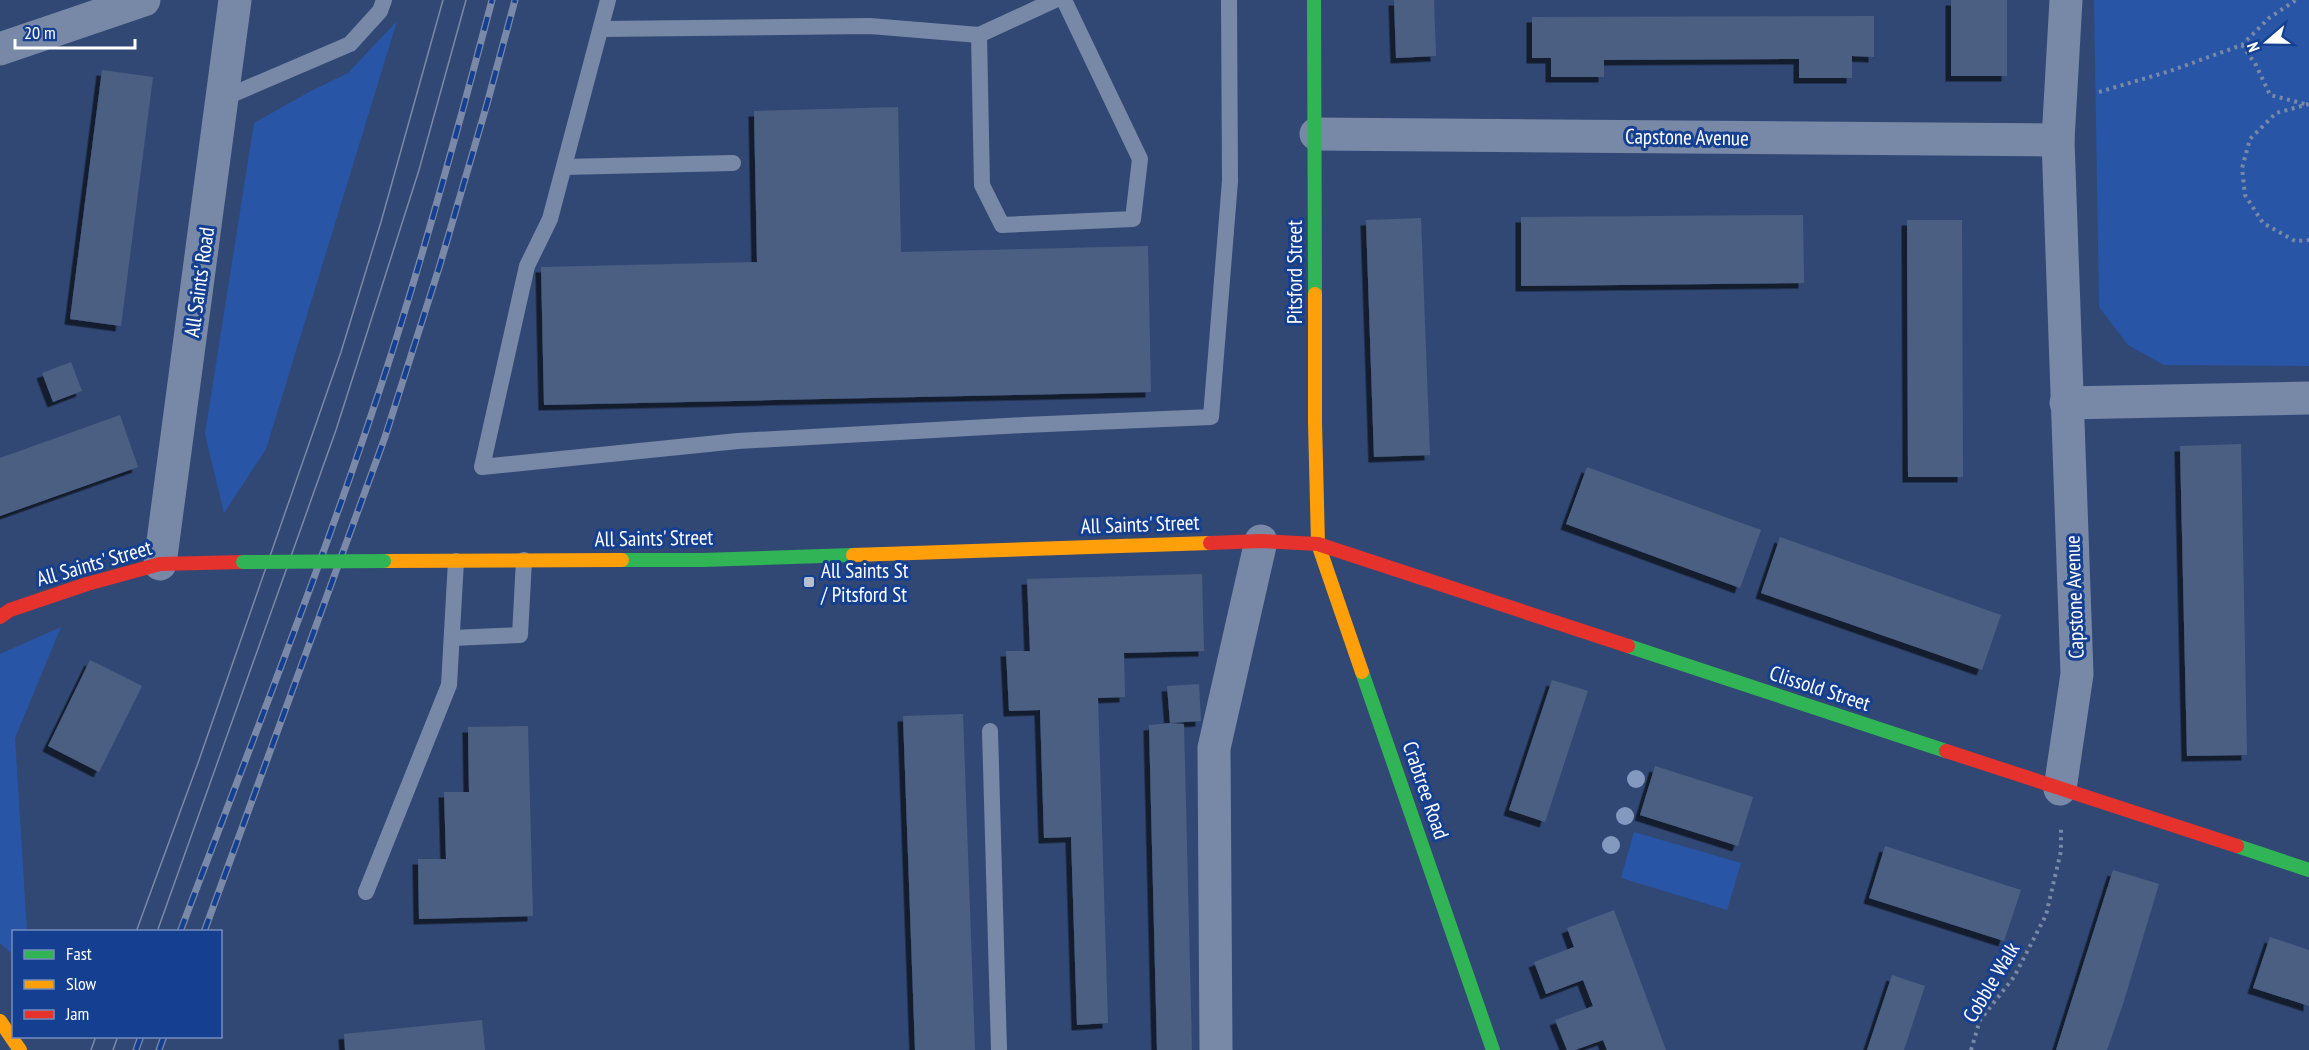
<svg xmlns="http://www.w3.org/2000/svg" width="2309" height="1050" viewBox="0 0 2309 1050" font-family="'PT Sans Narrow',sans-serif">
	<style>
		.green { fill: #2955a6 }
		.building { fill: #4c5f82; filter: url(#shadow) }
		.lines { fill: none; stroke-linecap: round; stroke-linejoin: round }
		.path { stroke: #7889a7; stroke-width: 4; stroke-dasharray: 3 4.5; stroke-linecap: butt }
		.lane { stroke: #7889a7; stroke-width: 16 }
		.street { stroke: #7889a7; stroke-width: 33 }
		.fast { stroke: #30b455; stroke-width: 14 }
		.slow { stroke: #ff9f0a; stroke-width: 14 }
		.jam { stroke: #e5322d; stroke-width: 14 }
		.tram { stroke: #7a89a7; stroke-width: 1.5 }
		.rail-casing { stroke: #7a89a7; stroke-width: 7 }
		.rail { stroke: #153f90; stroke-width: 4.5; stroke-dasharray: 14; stroke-linecap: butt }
		.fast-bridge { stroke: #30b455; stroke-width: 14 }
		.tree { fill: #8499bf }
		.poi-dot { fill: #b7bfce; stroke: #153f90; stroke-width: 2 }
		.labels { text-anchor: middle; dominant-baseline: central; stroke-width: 6; stroke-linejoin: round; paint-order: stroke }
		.street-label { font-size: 21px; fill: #fff; stroke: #153f90 }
		.poi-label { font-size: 21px; fill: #fff; stroke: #153f90; text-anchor: start }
	</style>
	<defs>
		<filter id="shadow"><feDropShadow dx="-5.5" dy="5.5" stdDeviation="0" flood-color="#0009"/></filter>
	</defs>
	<rect width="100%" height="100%" fill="#314874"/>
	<g class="green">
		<polygon points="2094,0 2309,0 2309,366 2164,365 2128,345 2099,307"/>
		<polygon points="397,21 266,449 224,513 205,434 254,123 309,92 348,73"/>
		<polygon points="61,627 15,738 27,931 14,932 13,955 0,943 0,654"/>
		<polygon points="1634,832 1741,863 1727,910 1621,878"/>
	</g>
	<g class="building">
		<polygon points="1394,0 1434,0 1436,56 1396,58"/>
		<rect x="1951" y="0" width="56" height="76"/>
		<polygon points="1874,16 1874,57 1852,56 1852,78 1799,78 1799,59 1604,60 1604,77 1551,77 1551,58 1532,58 1532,17"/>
		<polygon points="102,70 153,77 121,326 70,319"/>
		<polygon points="898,107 901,252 1148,246 1151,392 544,405 541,267 757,262 754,111"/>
		<polygon points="1803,215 1804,283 1521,286 1521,217"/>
		<polygon points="1421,218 1430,455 1374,457 1366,220"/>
		<polygon points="1907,220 1962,220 1963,477 1908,477"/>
		<polygon points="71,362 82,391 53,402 42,373"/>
		<polygon points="120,415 138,467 0,516 0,458"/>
		<polygon points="2241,444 2247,755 2187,756 2180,446"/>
		<polygon points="1587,467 1761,530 1740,588 1566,524"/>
		<polygon points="1780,537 2001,615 1982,670 1761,593"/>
		<polygon points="1202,574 1204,651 1124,653 1125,697 1098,698 1108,1023 1077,1025 1071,837 1044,838 1040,710 1009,711 1006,651 1030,651 1027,579"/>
		<polygon points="90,660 142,686 99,772 48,746"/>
		<polygon points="1552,680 1588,691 1545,822 1509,810"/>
		<polygon points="1199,684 1201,721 1170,723 1167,686"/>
		<polygon points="963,714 975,1050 915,1050 903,716"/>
		<polygon points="1170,723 1184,724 1192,1050 1157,1050 1149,725"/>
		<polygon points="528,726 533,916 419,919 418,859 446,859 444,792 469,792 468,727"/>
		<polygon points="1655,766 1753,797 1738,846 1640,815"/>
		<polygon points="1885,846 2021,890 2004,941 1869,898"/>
		<polygon points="2113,870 2159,884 2123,1004 2107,1050 2056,1050"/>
		<polygon points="1614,910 1666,1050 1607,1050 1603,1040 1575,1050 1567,1050 1555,1020 1593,1006 1583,980 1546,994 1534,962 1574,947 1567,928"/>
		<polygon points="2270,937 2309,950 2309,1006 2253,988"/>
		<polygon points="1892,975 1925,986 1904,1050 1867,1050"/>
		<polygon points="482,1020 485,1050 345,1050 344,1034"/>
	</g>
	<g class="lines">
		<g class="path">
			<polyline points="2242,45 2256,65 2270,95 2305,104"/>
			<polyline points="2099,92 2170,71 2242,45 2269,18 2296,0"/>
			<polyline points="2309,104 2276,113 2250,139 2242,168 2245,195 2263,223 2295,241 2309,240"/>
			<polyline points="1971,1050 1980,1020 2014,977 2046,915 2061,851 2061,827"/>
		</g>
		<g class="lane">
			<polyline points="608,0 550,219 527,266 482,467 738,441 1024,425 1211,417 1230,181 1229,0"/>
			<polyline points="1055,0 979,35 982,185 1002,225 1133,219 1140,159 1064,0"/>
			<polyline points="601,29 870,26 979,35"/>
			<polyline points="224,98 350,44 380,11 384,0"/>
			<polyline points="564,167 733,163"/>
			<polyline points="452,638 520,635 524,560"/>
			<polyline points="990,731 999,1050"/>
			<polyline points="366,892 449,685 456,561"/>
		</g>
		<g class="street">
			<polyline points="0,49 144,0"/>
			<polyline points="1316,134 2058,140"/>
			<polyline points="2066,403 2309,398"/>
			<polyline points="160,564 235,0"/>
			<polyline points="2060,789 2077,674 2058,140 2066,0"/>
			<polyline points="1216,1050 1214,748 1261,541"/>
		</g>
		<g class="fast">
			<polyline points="1314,0 1315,294"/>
			<polyline points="622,560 702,560 853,555"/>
			<polyline points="1628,646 1946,751"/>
			<polyline points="1362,672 1493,1050"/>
			<polyline points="2237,846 2309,870"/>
		</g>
		<g class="slow">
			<polyline points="1315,294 1315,422 1318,544 1362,672"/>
			<polyline points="853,555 1210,543"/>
			<polyline points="384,561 622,560"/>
			<polyline points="0,1021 20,1050"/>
		</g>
		<g class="jam">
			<polyline points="1210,543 1261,541 1318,544 1628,646"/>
			<polyline points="0,617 10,610 87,584 160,564 243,562"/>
			<polyline points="1946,751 2237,846"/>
		</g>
		<g class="tram">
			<polyline points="136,932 198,763 341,352 381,222 443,0"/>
			<polyline points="157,932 336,430 419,170 466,0"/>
			<polyline points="91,1050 96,1036"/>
			<polyline points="113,1050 118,1036"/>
		</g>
		<g class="rail-casing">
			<g id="rail">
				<path d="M180,932C253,739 329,548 392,352C429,236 461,118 492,0"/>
				<polyline points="204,932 385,437 439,268 487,104 515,0"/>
				<polyline points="136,1050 141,1036"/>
				<polyline points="159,1050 164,1036"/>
			</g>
		</g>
		<use href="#rail" class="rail"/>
		<polyline class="fast-bridge" points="243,562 384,561"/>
	</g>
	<g class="tree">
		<circle cx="1636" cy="779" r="9"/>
		<circle cx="1625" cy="816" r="9"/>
		<circle cx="1611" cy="845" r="9"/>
	</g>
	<rect class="poi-dot" x="803" y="576" width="12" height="12" rx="3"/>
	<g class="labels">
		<g class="street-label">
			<text transform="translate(1687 137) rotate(1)">Capstone Avenue</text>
			<text transform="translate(1294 272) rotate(-90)">Pitsford Street</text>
			<text transform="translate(199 282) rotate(-82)">All Saints' Road</text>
			<text transform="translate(1140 524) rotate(-2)">All Saints' Street</text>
			<text transform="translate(654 538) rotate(-1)">All Saints' Street</text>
			<text transform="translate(94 563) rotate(-16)">All Saints' Street</text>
			<text transform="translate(2074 597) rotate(-92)">Capstone Avenue</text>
			<text transform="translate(1820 688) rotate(18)">Clissold Street</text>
			<text transform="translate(1426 790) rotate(71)">Crabtree Road</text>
			<text transform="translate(1991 982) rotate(-59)">Cobble Walk</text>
		</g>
		<g class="poi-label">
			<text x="821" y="570">All Saints St<tspan x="821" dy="24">/ Pitsford St</tspan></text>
		</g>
	</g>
	<rect x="12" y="930" width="210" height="108" fill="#153f90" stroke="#738cbc" stroke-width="1.5"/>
	<rect x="24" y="950" width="30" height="9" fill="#30b455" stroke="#738cbc" stroke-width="1.5"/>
	<text x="66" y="960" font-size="18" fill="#ffffff">Fast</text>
	<rect x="24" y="980" width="30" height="9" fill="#ff9f0a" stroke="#738cbc" stroke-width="1.5"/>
	<text x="66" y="990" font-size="18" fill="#ffffff">Slow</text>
	<rect x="24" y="1010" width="30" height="9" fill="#e5322d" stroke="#738cbc" stroke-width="1.5"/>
	<text x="66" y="1020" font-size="18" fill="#ffffff">Jam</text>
	<g transform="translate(2267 42) rotate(250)" stroke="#153f90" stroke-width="4.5" paint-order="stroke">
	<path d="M0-4.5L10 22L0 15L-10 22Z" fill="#ffffff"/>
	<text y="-9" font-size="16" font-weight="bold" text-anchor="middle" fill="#ffffff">N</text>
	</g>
	<path d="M15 39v9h120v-9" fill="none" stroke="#ffffff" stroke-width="3"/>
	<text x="24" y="39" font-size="18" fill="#ffffff" stroke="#153f90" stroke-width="4.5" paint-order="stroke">20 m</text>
</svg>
